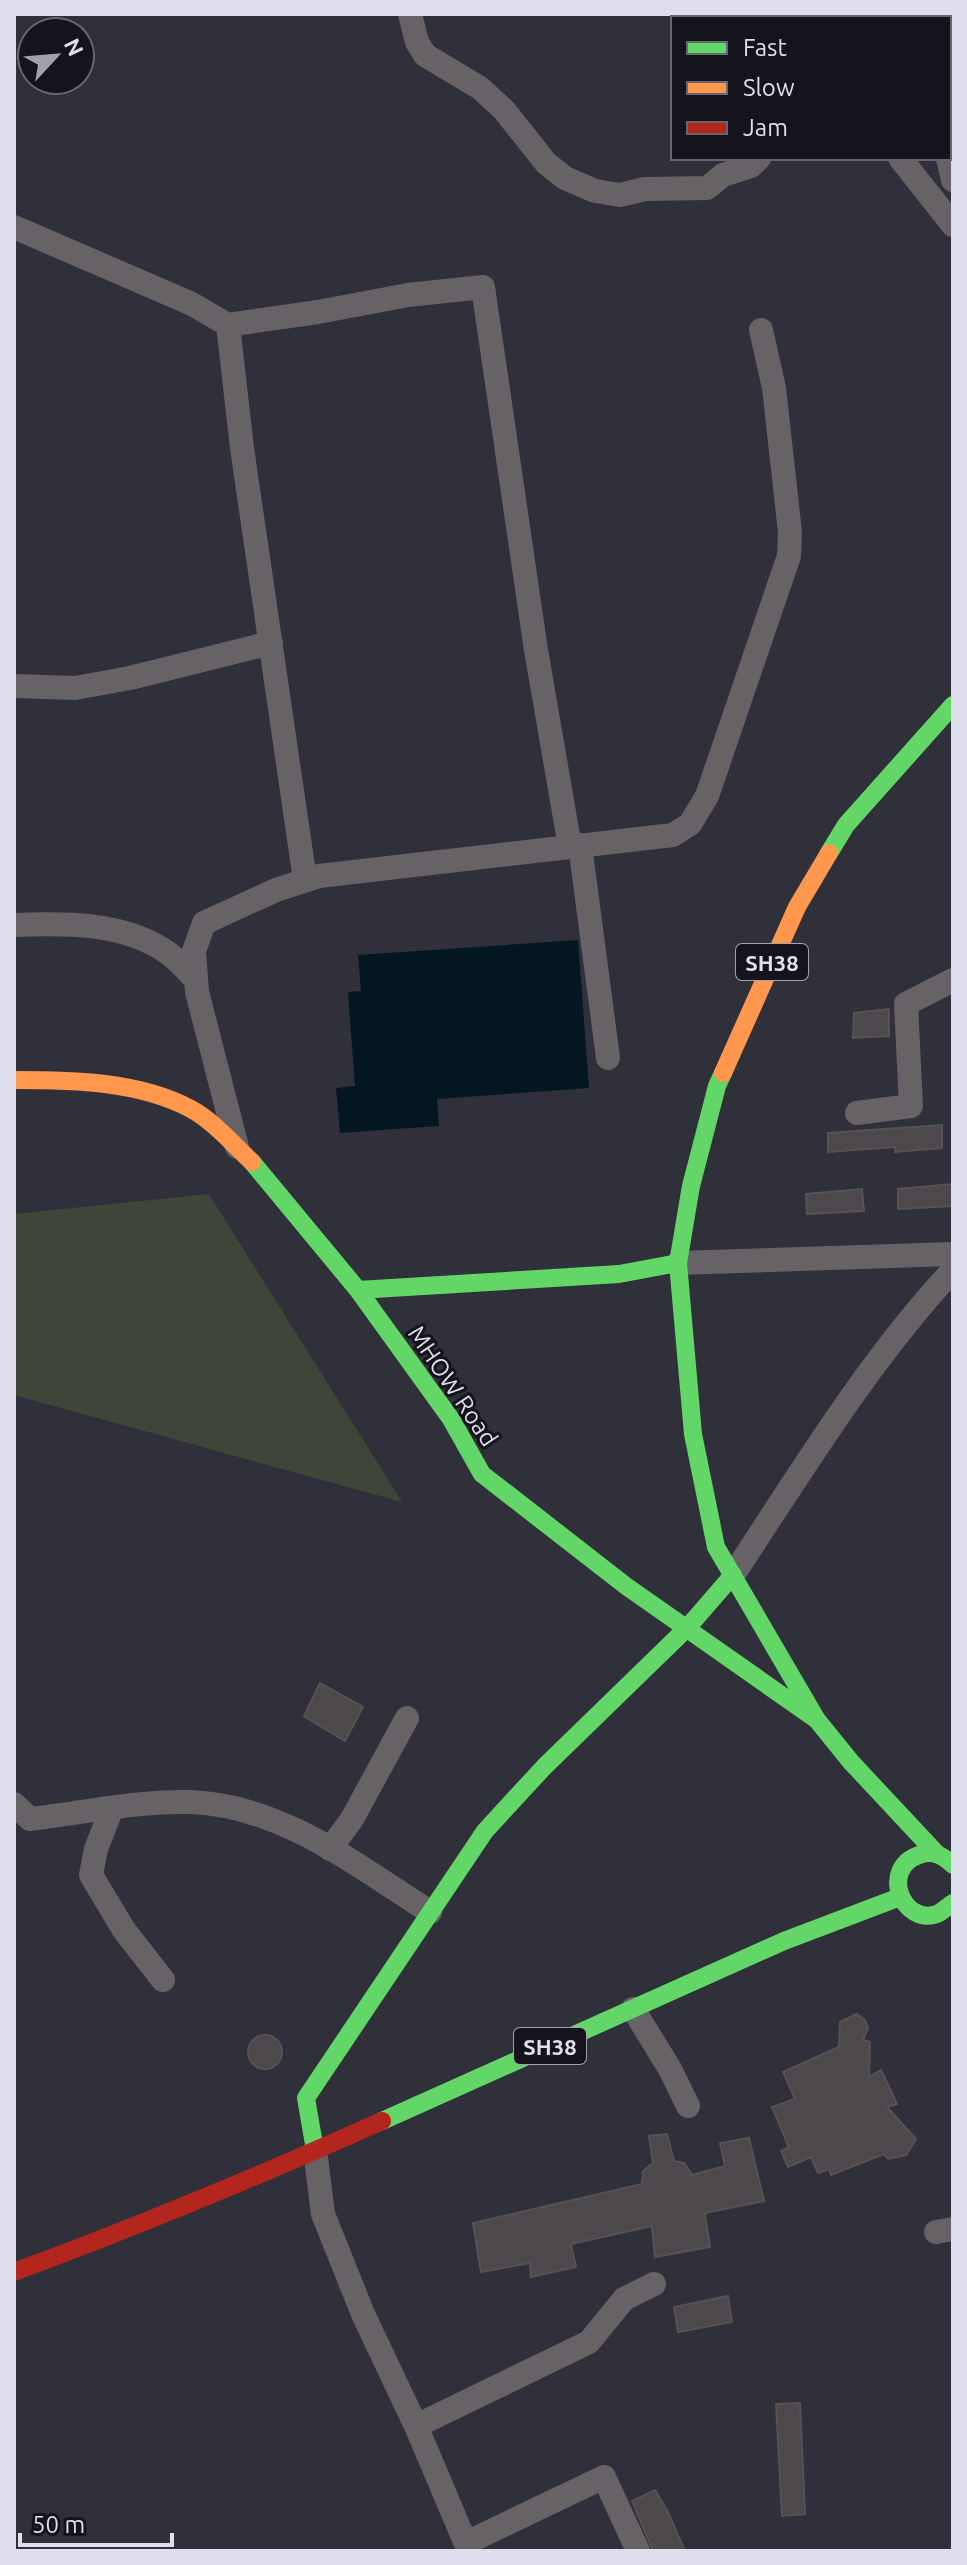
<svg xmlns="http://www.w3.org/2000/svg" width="967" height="2565" viewBox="0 0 967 2565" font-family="Ubuntu,sans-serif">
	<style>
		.green { fill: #404539 }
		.water { fill: #041721 }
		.building { fill: #4d484b; stroke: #575254; stroke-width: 2 }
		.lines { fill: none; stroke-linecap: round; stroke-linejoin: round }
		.street { stroke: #666266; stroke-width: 24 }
		.fast { stroke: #63d668; stroke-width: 18 }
		.slow { stroke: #ff974d; stroke-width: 18 }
		.jam { stroke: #b3261e; stroke-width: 18 }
		.labels { text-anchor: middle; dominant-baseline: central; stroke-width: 6; stroke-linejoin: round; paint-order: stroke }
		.shield { fill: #15141d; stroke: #a2a1ae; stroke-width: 2 }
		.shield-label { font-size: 22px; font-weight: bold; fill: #dfdeec }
		.street-label { font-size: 24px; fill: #dfdeec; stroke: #15141d }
	</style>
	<rect width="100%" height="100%" fill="#30303a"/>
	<polygon class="green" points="209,1194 402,1502 14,1395 14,1214"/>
	<polygon class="water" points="578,940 589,1088 437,1099 439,1126 340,1133 336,1088 355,1086 348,992 361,991 358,955"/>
	<g class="building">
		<polygon points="889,1009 889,1036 853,1038 854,1013"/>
		<polygon points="942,1125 942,1148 895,1152 895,1147 828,1152 828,1133"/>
		<polygon points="953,1184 953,1206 898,1209 898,1189"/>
		<polygon points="862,1189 864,1211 807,1214 806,1194"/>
		<polygon points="320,1683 363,1707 345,1741 304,1716"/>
		<polygon points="857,2014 865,2020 868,2028 863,2040 870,2042 869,2077 881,2070 897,2104 887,2107 916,2139 906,2155 888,2159 884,2154 831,2175 829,2169 818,2173 811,2157 788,2167 781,2151 789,2147 772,2107 795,2099 783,2072 839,2047 840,2022"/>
		<circle cx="265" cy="2052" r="17"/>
		<polygon points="667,2134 674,2161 684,2163 692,2175 725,2166 720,2143 749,2138 764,2201 705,2213 710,2247 655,2257 652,2226 571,2244 576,2267 531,2277 530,2263 481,2272 473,2223 642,2184 643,2171 653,2163 649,2136"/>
		<polygon points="728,2296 732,2322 678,2332 674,2307"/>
		<polygon points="800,2403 805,2514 782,2516 776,2404"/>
		<polygon points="655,2490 667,2510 685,2551 653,2551 632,2501"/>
	</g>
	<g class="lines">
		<g class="street">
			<polyline points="410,14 417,42 425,55 480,88 504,110 546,163 565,178 595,191 620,195 645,189 707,188 723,175 751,166 759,158"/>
			<polyline points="812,14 816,18"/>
			<polyline points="925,14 925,18"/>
			<polyline points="900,158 953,225"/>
			<polyline points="948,158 953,180"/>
			<polyline points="14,227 192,304 228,325 318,312 408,295 483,287 536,650 570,847"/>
			<polyline points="228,325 242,448 305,880"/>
			<polyline points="14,686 75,688 130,678 271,643"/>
			<polyline points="580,845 608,1058"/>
			<path d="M14,925C64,923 125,922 168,953C178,960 187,971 196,980"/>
			<polyline points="857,1113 911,1106 906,1004 953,980"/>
			<polyline points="237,1147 197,992 194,951 204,923 276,890 319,876 673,835 690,824 707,796 789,556 790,532 774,388 761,330"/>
			<polyline points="678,1263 953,1254"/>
			<path d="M733,1575C802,1471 868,1361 953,1270"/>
			<path d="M14,1804L30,1819C82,1813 135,1801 188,1802C280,1804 356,1865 430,1912"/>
			<polyline points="112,1808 96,1849 91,1875 124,1930 163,1980"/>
			<polyline points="330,1849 352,1819 407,1718"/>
			<polyline points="633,2009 670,2069 688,2106"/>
			<polyline points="315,2150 323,2214 363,2314 416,2426 469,2551"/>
			<polyline points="936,2232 953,2229"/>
			<polyline points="416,2426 589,2342 624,2299 654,2284"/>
			<polyline points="466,2543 604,2477 638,2551"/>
		</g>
		<g class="fast">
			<polyline points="829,853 846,825 953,705"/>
			<polyline points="723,1073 717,1086 691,1186 678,1263 693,1434 716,1547 817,1720 851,1762 937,1854"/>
			<polyline points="252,1162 358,1290 451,1419 482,1474 626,1586 817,1720"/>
			<polyline points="358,1290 619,1274 678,1263"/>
			<path d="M953,1865C943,1855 933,1850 919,1855C879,1869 903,1926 937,1914C942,1912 948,1906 953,1903"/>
			<polyline points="382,2121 784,1941 900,1897"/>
			<polyline points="315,2150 306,2098 485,1831 544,1767 688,1627 733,1575"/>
		</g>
		<g class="slow">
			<polyline points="723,1073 797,907 829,853"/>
			<path d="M14,1080C72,1080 139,1081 191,1109C212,1120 235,1146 252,1162"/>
		</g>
		<path class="jam" d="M14,2272C139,2226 261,2175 382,2121"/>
	</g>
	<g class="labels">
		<g class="shield">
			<rect x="736" y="944" width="72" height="36" rx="6"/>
			<rect x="514" y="2028" width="72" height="36" rx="6"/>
		</g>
		<g class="shield-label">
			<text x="772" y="962">SH38</text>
			<text x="550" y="2046">SH38</text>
		</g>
		<g class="street-label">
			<text transform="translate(453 1386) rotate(56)">MHOW Road</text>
		</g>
	</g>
	<rect width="967" height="2565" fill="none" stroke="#dfdeec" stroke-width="32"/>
	<rect x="671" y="16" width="280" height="144" fill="#15141d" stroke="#666570" stroke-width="2"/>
	<rect x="687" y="42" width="40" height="12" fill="#63d668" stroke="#666570" stroke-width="2"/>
	<text x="743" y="56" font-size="24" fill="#dfdeec">Fast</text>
	<rect x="687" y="82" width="40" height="12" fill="#ff974d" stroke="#666570" stroke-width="2"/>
	<text x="743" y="96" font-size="24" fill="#dfdeec">Slow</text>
	<rect x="687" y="122" width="40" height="12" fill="#b3261e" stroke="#666570" stroke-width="2"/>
	<text x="743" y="136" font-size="24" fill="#dfdeec">Jam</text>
	<g transform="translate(56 56) rotate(64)"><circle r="38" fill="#15141d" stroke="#666570" stroke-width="2"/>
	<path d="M0-6L14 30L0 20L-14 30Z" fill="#a2a1ae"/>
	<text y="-12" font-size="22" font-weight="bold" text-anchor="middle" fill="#dfdeec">N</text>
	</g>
	<path d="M20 2533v12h152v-12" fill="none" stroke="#dfdeec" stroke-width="4"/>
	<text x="32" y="2533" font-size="24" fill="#dfdeec" stroke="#15141d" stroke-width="6" paint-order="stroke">50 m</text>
</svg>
